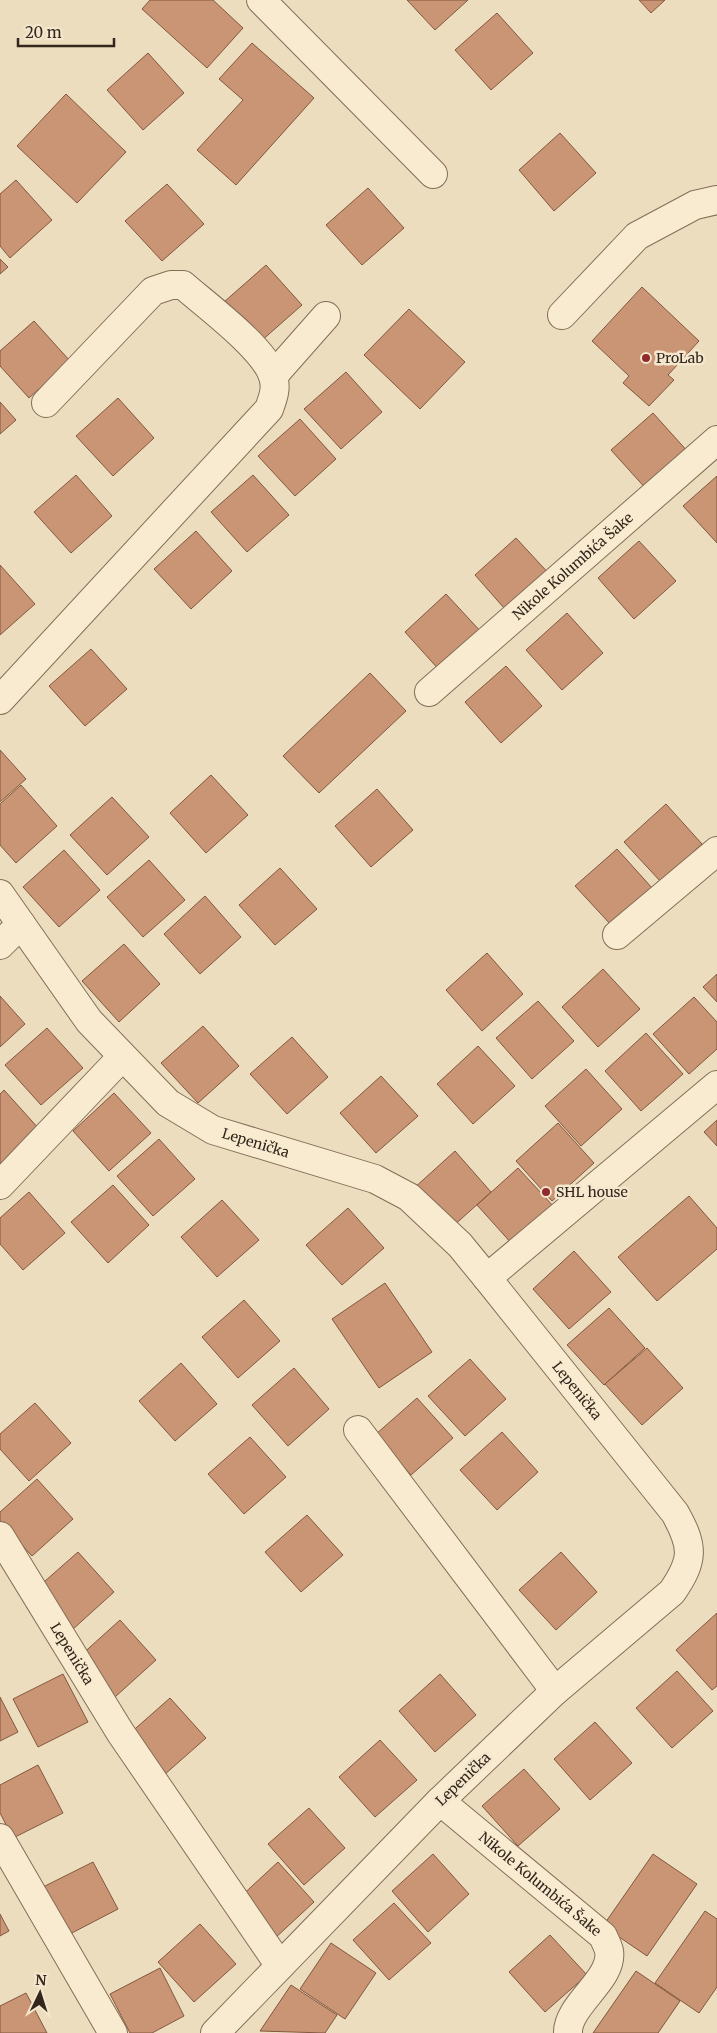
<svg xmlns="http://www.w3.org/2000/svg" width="717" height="2033" viewBox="0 0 717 2033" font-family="Merriweather,serif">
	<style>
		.building { fill: #ca9574; stroke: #82573e }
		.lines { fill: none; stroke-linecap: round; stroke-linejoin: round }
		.minor-casing { stroke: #846e57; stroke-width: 30 }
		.minor { stroke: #f8ebd0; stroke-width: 28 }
		.poi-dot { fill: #91292d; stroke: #f4e7cd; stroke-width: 2 }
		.labels { text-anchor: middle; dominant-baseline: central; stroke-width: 5; stroke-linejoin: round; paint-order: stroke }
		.poi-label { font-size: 14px; fill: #33261c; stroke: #f4e7cd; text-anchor: start }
		.street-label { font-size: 14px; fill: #33261c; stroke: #f4e7cd }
	</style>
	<rect width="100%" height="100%" fill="#ecddbe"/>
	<g class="building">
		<polygon points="150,0 213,0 243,28 207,68 142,9"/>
		<polygon points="407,0 468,0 435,30"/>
		<polygon points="639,0 665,0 651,13"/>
		<polygon points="497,13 533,53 491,90 455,50"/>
		<polygon points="252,43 314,98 236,185 197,150 243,100 219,79"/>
		<polygon points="148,53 184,93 143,130 107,90"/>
		<polygon points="66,94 126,152 77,203 17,146"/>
		<polygon points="560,133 596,173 554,211 519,170"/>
		<polygon points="16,180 52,220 10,258 0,246 0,194"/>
		<polygon points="167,184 204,224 162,261 125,221"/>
		<polygon points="368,188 404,228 362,265 326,225"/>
		<polygon points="0,259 8,267 0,274"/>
		<polygon points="266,265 302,305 260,342 224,302"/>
		<polygon points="642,287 699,341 668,375 674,380 649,406 623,383 629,376 592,341"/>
		<polygon points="409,309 465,362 420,409 364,355"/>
		<polygon points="34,321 70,361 29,398 0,366 0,351"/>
		<polygon points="346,372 382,412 341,449 304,409"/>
		<polygon points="118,398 154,438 113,476 76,436"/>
		<polygon points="0,402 16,420 0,434"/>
		<polygon points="653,413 689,453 648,491 611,450"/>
		<polygon points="300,419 336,459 295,496 258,456"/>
		<polygon points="76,475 112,516 71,553 34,512"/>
		<polygon points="253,475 289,515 247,552 211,512"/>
		<polygon points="717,476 717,543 683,506"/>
		<polygon points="196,531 232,571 191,609 154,569"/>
		<polygon points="516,538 553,578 511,616 475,575"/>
		<polygon points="639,541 676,581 634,619 598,578"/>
		<polygon points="0,565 35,604 0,635"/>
		<polygon points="446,594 483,634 441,672 405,632"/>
		<polygon points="567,613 603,653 562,690 526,650"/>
		<polygon points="91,649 127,689 85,726 49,686"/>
		<polygon points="506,666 542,706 501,743 465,702"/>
		<polygon points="370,673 406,711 319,793 283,756"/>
		<polygon points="0,750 26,779 0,802"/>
		<polygon points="211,775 248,815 206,853 170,813"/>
		<polygon points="21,785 57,826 16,863 0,845 0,804"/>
		<polygon points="377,789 413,830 371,867 335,826"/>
		<polygon points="112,797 149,837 107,875 70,835"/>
		<polygon points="666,804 702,844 661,882 624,842"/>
		<polygon points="617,849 653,889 612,926 575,886"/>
		<polygon points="64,850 100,890 59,927 23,887"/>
		<polygon points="149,860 185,900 143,937 107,897"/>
		<polygon points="280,868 317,909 275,945 239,905"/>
		<polygon points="205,896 241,937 200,974 164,934"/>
		<polygon points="124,944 160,984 119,1022 82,981"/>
		<polygon points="487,953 523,994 482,1031 446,990"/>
		<polygon points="603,969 640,1009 598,1047 562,1007"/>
		<polygon points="717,974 717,1002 703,987"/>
		<polygon points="0,996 25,1024 0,1047"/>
		<polygon points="694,997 717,1022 717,1049 689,1074 653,1034"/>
		<polygon points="538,1001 574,1041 532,1079 496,1038"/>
		<polygon points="203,1026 239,1066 198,1103 161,1063"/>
		<polygon points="47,1028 83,1068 41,1105 5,1065"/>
		<polygon points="646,1033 683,1074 641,1111 605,1071"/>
		<polygon points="292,1037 328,1077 287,1114 250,1074"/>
		<polygon points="478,1046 515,1086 473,1124 437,1084"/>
		<polygon points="586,1069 622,1109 581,1146 545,1106"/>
		<polygon points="381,1076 418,1116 376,1153 340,1113"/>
		<polygon points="4,1090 40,1130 0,1166 0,1094"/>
		<polygon points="114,1093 151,1133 109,1171 73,1131"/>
		<polygon points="717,1120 717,1146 704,1132"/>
		<polygon points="558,1123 594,1163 552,1201 516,1161"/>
		<polygon points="159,1139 195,1179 153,1216 117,1176"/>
		<polygon points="455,1151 491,1192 450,1229 413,1189"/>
		<polygon points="518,1168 555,1208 513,1245 477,1205"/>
		<polygon points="113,1185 149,1225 108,1263 71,1222"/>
		<polygon points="29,1192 65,1233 23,1270 0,1244 0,1218"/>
		<polygon points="689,1196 717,1228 717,1249 657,1301 618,1257"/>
		<polygon points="222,1200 259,1240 217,1277 181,1237"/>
		<polygon points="348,1208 384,1248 342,1285 306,1245"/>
		<polygon points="574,1251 611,1292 569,1329 533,1289"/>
		<polygon points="385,1283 432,1352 379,1388 332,1319"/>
		<polygon points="244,1300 280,1341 238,1378 202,1337"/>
		<polygon points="609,1308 645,1348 604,1385 567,1345"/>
		<polygon points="647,1348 683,1388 642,1425 605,1384"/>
		<polygon points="470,1359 506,1399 465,1436 428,1396"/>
		<polygon points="181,1363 217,1404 175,1441 139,1401"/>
		<polygon points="294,1368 329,1409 288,1446 252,1405"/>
		<polygon points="417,1398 453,1438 411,1475 375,1435"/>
		<polygon points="35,1403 71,1443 29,1481 0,1449 0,1434"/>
		<polygon points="502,1432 538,1472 497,1510 460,1470"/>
		<polygon points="250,1437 286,1477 244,1514 208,1474"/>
		<polygon points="37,1479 73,1519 32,1556 0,1521 0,1512"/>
		<polygon points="307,1515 343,1555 301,1592 265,1552"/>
		<polygon points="78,1552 114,1592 72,1630 36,1589"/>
		<polygon points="561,1552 597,1592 556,1630 519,1590"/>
		<polygon points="717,1613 717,1686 712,1690 676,1650"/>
		<polygon points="120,1620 156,1660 115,1697 79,1657"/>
		<polygon points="677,1671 713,1711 672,1748 636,1708"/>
		<polygon points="63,1674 88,1722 38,1747 13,1699"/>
		<polygon points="440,1674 476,1715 435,1752 399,1711"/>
		<polygon points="0,1697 18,1732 0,1741"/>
		<polygon points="170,1698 206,1738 164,1775 128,1735"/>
		<polygon points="595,1722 632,1763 590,1800 554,1759"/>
		<polygon points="380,1740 417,1780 375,1817 339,1777"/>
		<polygon points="38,1765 63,1813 13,1838 0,1813 0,1785"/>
		<polygon points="524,1769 560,1809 518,1846 482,1806"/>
		<polygon points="309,1808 345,1848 304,1885 268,1844"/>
		<polygon points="433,1854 469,1894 428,1932 392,1891"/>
		<polygon points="653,1854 697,1884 647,1956 603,1926"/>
		<polygon points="93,1862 118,1909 68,1935 43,1887"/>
		<polygon points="278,1862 314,1902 273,1940 237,1900"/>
		<polygon points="394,1903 431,1943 389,1980 353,1940"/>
		<polygon points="705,1911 717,1919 717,1987 699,2013 655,1983"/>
		<polygon points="0,1914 9,1931 0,1936"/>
		<polygon points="200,1924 236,1964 194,2002 158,1962"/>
		<polygon points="550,1935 587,1975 545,2012 509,1972"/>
		<polygon points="331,1943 376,1973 345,2019 300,1989"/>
		<polygon points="160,1968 184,2016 152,2033 130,2033 110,1994"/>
		<polygon points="636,1971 680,2001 658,2033 593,2033"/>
		<polygon points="291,1985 337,2015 325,2033 260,2031"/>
		<polygon points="26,1993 47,2033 0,2033 0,2006"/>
	</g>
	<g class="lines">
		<g class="minor-casing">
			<g id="minor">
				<polyline points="261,0 433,174"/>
				<polyline points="562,315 637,236 695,205 717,200"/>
				<polyline points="273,376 326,316"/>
				<path id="s1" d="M429,692L717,440"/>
				<path d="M0,700L269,409C273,398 277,388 273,376C264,348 207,306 183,285H171L153,291L46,403"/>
				<path id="s2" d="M0,894L89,1021L168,1103L213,1130L375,1179L409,1197L460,1245L487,1278L675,1513C694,1547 694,1560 672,1592L555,1691L440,1801L215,2033"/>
				<polyline points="617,935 717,851"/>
				<polyline points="0,945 21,924"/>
				<polyline points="0,1185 122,1057"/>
				<polyline points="487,1278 717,1085"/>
				<polyline points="358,1430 555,1691"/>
				<path id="s3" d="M0,1536L120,1732L280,1966"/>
				<path id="s4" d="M440,1801L603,1936C605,1941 608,1946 609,1951C614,1979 567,2005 568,2033"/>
				<polyline points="0,1838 113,2033"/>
			</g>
		</g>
		<use href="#minor" class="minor"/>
	</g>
	<g class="poi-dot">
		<circle cx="646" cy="358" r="5"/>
		<circle cx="546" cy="1192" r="5"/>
	</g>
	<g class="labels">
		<g class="poi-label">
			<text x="656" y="358">ProLab</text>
			<text x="556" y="1192">SHL house</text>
		</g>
		<g class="street-label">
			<text stroke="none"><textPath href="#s1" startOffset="191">Nikole Kolumbića Šake</textPath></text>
			<text stroke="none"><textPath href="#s2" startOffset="366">Lepenička</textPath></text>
			<text stroke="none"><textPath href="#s2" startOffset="786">Lepenička</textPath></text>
			<text stroke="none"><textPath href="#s3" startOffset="138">Lepenička</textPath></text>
			<text transform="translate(463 1779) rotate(-44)">Lepenička</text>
			<text stroke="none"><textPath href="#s4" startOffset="130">Nikole Kolumbića Šake</textPath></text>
		</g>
	</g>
	<g transform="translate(40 1993) rotate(4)" stroke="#f4e7cd" stroke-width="4" paint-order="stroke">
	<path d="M0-4L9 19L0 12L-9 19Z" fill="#33261c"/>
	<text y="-8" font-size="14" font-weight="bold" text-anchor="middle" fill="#33261c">N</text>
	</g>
	<path d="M18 38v8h96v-8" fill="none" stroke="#33261c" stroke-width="2.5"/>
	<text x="25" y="38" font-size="15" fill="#33261c" stroke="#f4e7cd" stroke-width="4" paint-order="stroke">20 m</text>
</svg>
